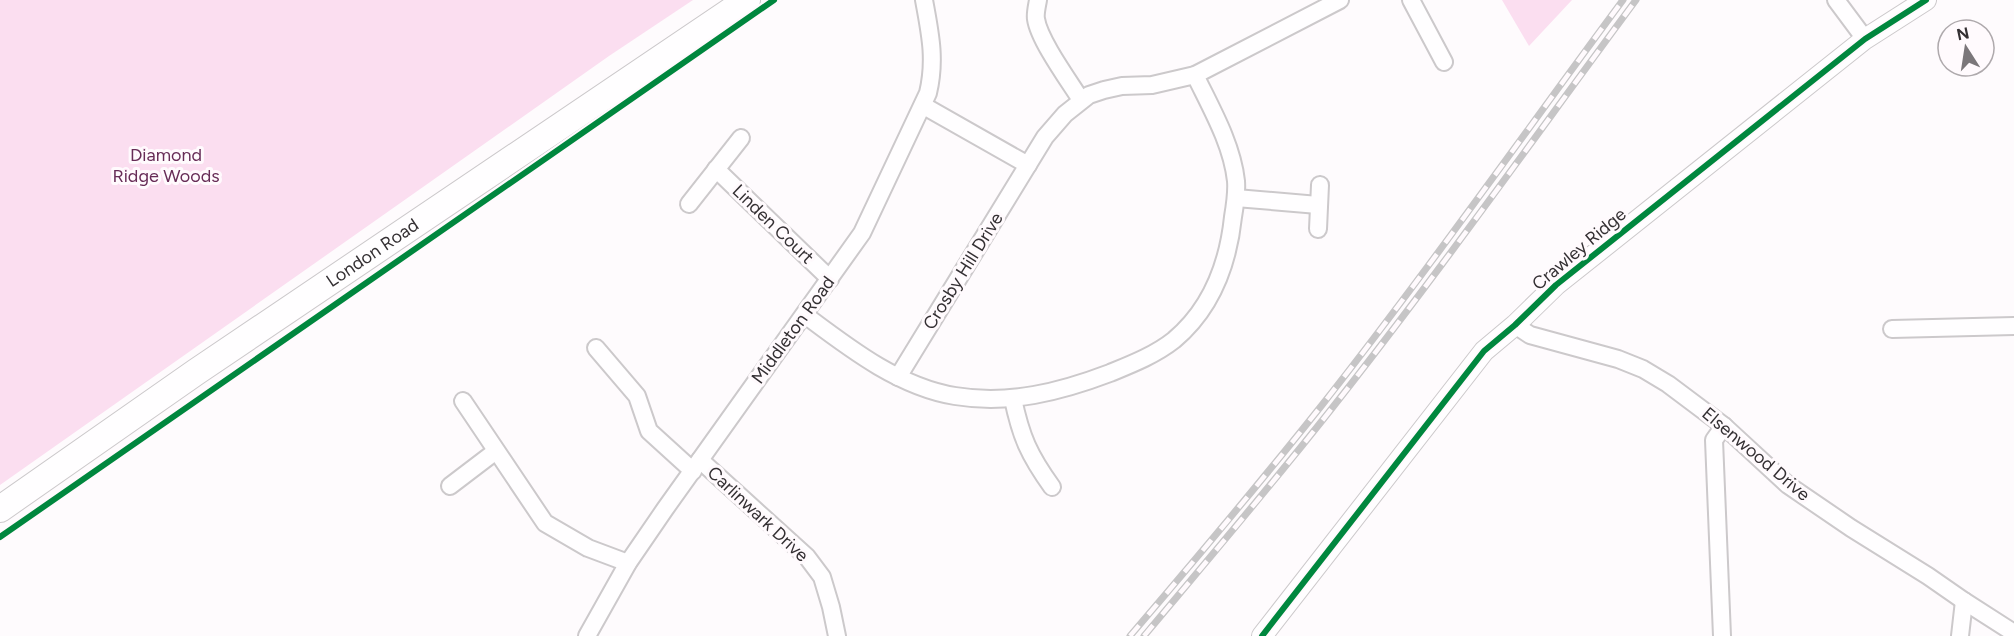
<svg xmlns="http://www.w3.org/2000/svg" width="2014" height="636" viewBox="0 0 2014 636" font-family="Figtree,sans-serif">
	<style>
		.green { fill: #fbdef0 }
		.lines { fill: none; stroke-linecap: round; stroke-linejoin: round }
		.minor-casing { stroke: #ccc9cb; stroke-width: 20 }
		.tertiary-casing { stroke: #ccc9cb; stroke-width: 22 }
		.primary-casing { stroke: #ccc9cb; stroke-width: 28 }
		.minor { stroke: #fffeff; stroke-width: 16 }
		.tertiary { stroke: #fffeff; stroke-width: 20 }
		.primary { stroke: #fffeff; stroke-width: 26 }
		.rail-casing { stroke: #c6c5c6; stroke-width: 7 }
		.rail { stroke: #fffafd; stroke-width: 4.5; stroke-dasharray: 14; stroke-linecap: butt }
		.cycleway-casing { stroke: #fffafd; stroke-width: 10 }
		.cycleway { stroke: #00873e; stroke-width: 6 }
		.labels { text-anchor: middle; dominant-baseline: central; stroke-width: 6; stroke-linejoin: round; paint-order: stroke }
		.park-label { font-size: 18px; fill: #672c57; stroke: #fffafd }
		.street-label { font-size: 18px; fill: #343033; stroke: #fffafd }
	</style>
	<rect width="100%" height="100%" fill="#fefbfd"/>
	<g class="green">
		<polygon points="0,0 693,0 609,56 0,485"/>
		<polygon points="1502,0 1572,0 1529,46"/>
	</g>
	<g class="lines">
		<g class="minor-casing">
			<g id="minor">
				<path d="M1038,0C1037,6 1035,14 1036,19C1039,40 1069,81 1081,100"/>
				<polyline points="1411,0 1444,62"/>
				<polyline points="1836,0 1865,39"/>
				<polyline points="924,106 1028,165"/>
				<polyline points="716,169 830,279"/>
				<polyline points="1236,198 1318,205"/>
				<polyline points="689,204 741,138"/>
				<polyline points="1318,229 1320,185"/>
				<path d="M805,315C849,348 899,387 955,396C1009,405 1060,392 1110,373C1132,364 1155,355 1174,340C1212,308 1228,264 1233,217C1235,205 1237,193 1236,181C1232,144 1211,108 1195,75"/>
				<polyline points="1515,325 1530,335 1618,359 1643,369 1668,384 1724,426 1788,485 1851,528 1928,576 1964,601 2014,633"/>
				<polyline points="1892,329 2014,326"/>
				<polyline points="596,348 637,396 649,431 693,471"/>
				<polyline points="898,377 1045,137 1065,114 1089,95 1104,90 1122,86 1152,85 1195,75 1340,0"/>
				<path d="M1013,399C1021,437 1029,455 1052,487"/>
				<polyline points="463,401 545,523 588,548 628,563"/>
				<polyline points="700,460 807,557 822,577 831,607 837,636"/>
				<polyline points="450,486 496,451"/>
				<path d="M587,636L628,563L665,509L862,233L928,93C936,59 930,33 924,0"/>
				<polyline points="1722,636 1714,440 1724,426"/>
				<polyline points="1960,636 1964,601"/>
			</g>
		</g>
		<g class="tertiary-casing">
			<polyline id="tertiary" points="1262,636 1484,351 1515,325 1556,285 1865,39 1926,0"/>
		</g>
		<g class="primary-casing">
			<g id="primary">
				<path id="s1" d="M0,509L196,372L747,0"/>
			</g>
		</g>
		<use href="#minor" class="minor"/>
		<use href="#tertiary" class="tertiary"/>
		<use href="#primary" class="primary"/>
		<g class="rail-casing">
			<g id="rail">
				<path d="M1130,636C1195,560 1260,483 1322,405C1426,273 1523,135 1623,0"/>
				<path d="M1144,636C1206,562 1269,488 1329,412C1435,278 1534,138 1636,0"/>
			</g>
		</g>
		<use href="#rail" class="rail"/>
		<g class="cycleway-casing">
			<g id="cycleway">
				<polyline points="0,537 774,0"/>
				<polyline points="1262,636 1484,351 1515,325 1556,285 1865,39 1926,0"/>
			</g>
		</g>
		<use href="#cycleway" class="cycleway"/>
	</g>
	<g class="labels">
		<g class="park-label">
			<text x="166" y="155">Diamond<tspan x="166" dy="21">Ridge Woods</tspan></text>
		</g>
		<g class="street-label">
			<text transform="translate(773 224) rotate(44)">Linden Court</text>
			<text transform="translate(1579 249) rotate(-40)">Crawley Ridge</text>
			<text stroke="none"><textPath href="#s1" startOffset="452">London Road</textPath></text>
			<text transform="translate(963 271) rotate(-58)">Crosby Hill Drive</text>
			<text transform="translate(793 330) rotate(-54)">Middleton Road</text>
			<text transform="translate(1756 454) rotate(40)">Elsenwood Drive</text>
			<text transform="translate(758 514) rotate(43)">Carlinwark Drive</text>
		</g>
	</g>
	<g transform="translate(1966 48) rotate(348)"><circle r="28" fill="#fffafd" stroke="#aea9ac" stroke-width="1.5"/>
	<path d="M0-4.5L10 22L0 15L-10 22Z" fill="#7b777a"/>
	<text y="-9" font-size="16" font-weight="bold" text-anchor="middle" fill="#343033">N</text>
	</g>
</svg>
